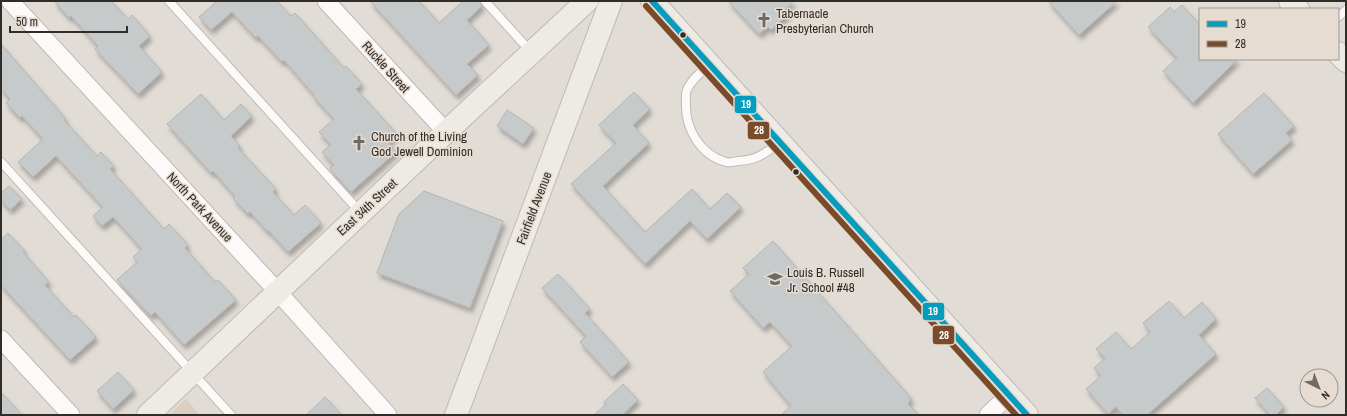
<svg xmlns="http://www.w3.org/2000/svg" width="1347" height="416" viewBox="0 0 1347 416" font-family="'Archivo Narrow',sans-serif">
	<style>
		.green { fill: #dccfc1 }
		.building { fill: #c7cacb; stroke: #b5b4b4; filter: url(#shadow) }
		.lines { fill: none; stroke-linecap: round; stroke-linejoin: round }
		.lane-casing { stroke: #beb9b4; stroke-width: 10 }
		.street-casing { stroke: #beb9b4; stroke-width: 19 }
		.secondary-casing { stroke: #beb9b4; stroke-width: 24 }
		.lane { stroke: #fbfaf9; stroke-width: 8 }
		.street { stroke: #fbfaf9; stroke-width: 17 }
		.secondary { stroke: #eeeae5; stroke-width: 22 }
		.bus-1-casing { stroke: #e7dcd1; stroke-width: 9 }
		.bus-2-casing { stroke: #e7dcd1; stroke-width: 9 }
		.bus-1 { stroke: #059cbd; stroke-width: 6 }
		.bus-2 { stroke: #7a4b2a; stroke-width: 6 }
		.bus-dot { fill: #302c28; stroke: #e7dcd1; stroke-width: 1.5 }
		.labels { text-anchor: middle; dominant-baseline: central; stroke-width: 3; stroke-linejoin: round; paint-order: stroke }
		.poi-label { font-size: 13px; fill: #302c28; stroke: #e7dcd1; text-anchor: start }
		.street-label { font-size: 13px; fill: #302c28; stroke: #e7dcd1 }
		.line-badge { stroke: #e7dcd1; stroke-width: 1.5 }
		.badge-label { font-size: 11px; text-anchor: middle; font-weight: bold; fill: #fff }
	</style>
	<defs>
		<filter id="shadow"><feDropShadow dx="2.5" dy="4.5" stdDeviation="2" flood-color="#0004"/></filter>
	</defs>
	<rect width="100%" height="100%" fill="#e2dcd6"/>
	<polygon class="green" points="186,399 200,415 169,415"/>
	<g class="building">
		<polygon points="54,1 111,1 128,19 132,15 150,36 139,46 162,72 138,94 95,49 98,46 71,16 69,18"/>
		<polygon points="217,1 277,1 291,16 295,13 344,68 346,66 362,84 356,89 397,134 388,142 396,152 351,192 329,168 334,165 322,152 331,145 319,132 334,119 313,96 314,95 284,60 282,62 258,36 256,38 232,12 211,30 199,17"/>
		<polygon points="370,1 419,1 439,23 463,1 480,1 482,6 467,20 489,45 467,64 478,75 456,95"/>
		<polygon points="728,1 794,1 785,10 788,14 771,30 768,27 759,34"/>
		<polygon points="1048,1 1117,1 1079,35"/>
		<polygon points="1182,5 1200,25 1200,59 1238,59 1193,103 1163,71 1177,58 1148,27 1170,7 1174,12"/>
		<polygon points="1,44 66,119 64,120 97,156 101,152 114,166 110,169 164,229 169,224 188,245 185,248 215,282 218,280 236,300 184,345 155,312 151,316 117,280 137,262 133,257 142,249 113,217 102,226 93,216 103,207 56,156 33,177 18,162 43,139 22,116 20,118 6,103 10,99 1,89"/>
		<polygon points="634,92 650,109 633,125 649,143 603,186 623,208 645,232 692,189 710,209 727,193 741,207 707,239 690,221 645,264 571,184 616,143 599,125"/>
		<polygon points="1264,93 1294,126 1286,133 1292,140 1253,174 1218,134"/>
		<polygon points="201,94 224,120 241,104 252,116 231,136 240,146 238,148 276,189 273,192 294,215 305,205 321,223 288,252 269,231 268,232 250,212 248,214 233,198 235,196 213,171 211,173 167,124"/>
		<polygon points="507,110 534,128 523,144 497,126"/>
		<polygon points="9,186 22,199 10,210 1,200 1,193"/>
		<polygon points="424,191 503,221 470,308 377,273 399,214"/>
		<polygon points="8,233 25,251 23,252 49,282 45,285 74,317 76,315 96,337 70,360 1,285 1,239"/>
		<polygon points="773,241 911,398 908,404 919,415 781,415 791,406 763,372 792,346 770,322 763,328 730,291 749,274 743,268"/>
		<polygon points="558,274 590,309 585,313 629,362 612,377 580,342 586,336 542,288"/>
		<polygon points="1169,301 1184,318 1202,302 1216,319 1199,335 1216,354 1147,415 1123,415 1116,407 1108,414 1086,389 1101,376 1094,368 1105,358 1096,349 1116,332 1131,349 1150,332 1143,323"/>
		<polygon points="118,372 134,390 113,409 97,391"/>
		<polygon points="623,384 638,400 622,415 594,415 605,405 604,402"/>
		<polygon points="1267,388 1284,407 1276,415 1270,415 1255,398"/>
		<polygon points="1,392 22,415 1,415"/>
		<polygon points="325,397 342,415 306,415"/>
	</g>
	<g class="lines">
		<g class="lane-casing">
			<g id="lane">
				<polyline points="169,1 360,212"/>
				<polyline points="485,1 531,52"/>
				<polyline points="1338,17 1346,10"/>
				<path d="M709,65C701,72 691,80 687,90C685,94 686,99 686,103C685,128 700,155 726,162C729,163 734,162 738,161C757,160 764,154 779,143"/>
				<polyline points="1,162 231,415"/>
			</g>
		</g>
		<g class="street-casing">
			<g id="street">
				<polyline points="10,1 278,292 388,415"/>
				<polyline points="326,1 446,132"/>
				<polyline points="1,339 71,415"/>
				<polyline points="988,415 1009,395"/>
			</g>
		</g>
		<g class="secondary-casing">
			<g id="secondary">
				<polyline points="652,1 1027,415"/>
				<polyline points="1290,1 1298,9"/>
				<polyline points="1338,53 1346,61"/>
				<polyline points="148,415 446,132 587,1"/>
				<polyline points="456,415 611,1"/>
			</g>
		</g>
		<use href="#lane" class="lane"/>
		<use href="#street" class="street"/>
		<use href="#secondary" class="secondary"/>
		<g class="bus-1-casing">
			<polyline id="bus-1" points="652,1 1027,415"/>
		</g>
		<g class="bus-2-casing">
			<polyline id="bus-2" points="646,6 1016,415"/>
		</g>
		<use href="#bus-1" class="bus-1"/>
		<use href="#bus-2" class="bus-2"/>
	</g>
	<defs>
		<g id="church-bare" transform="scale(1.2)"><path d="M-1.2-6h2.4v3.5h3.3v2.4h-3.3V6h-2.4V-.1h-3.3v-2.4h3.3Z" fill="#6e6a65" stroke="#e7dcd1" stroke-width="2.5" paint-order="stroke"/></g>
		<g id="school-bare" transform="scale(1.2)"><path d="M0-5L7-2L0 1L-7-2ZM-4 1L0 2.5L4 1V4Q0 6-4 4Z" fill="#6e6a65" stroke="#e7dcd1" stroke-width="2.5" paint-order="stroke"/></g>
	</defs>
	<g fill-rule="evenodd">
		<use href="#church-bare" x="764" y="20"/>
		<use href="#church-bare" x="359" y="143"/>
		<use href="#school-bare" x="775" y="279"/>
	</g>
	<g class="bus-dot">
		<circle cx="683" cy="35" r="3.5"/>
		<circle cx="796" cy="172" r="3.5"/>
	</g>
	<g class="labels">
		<g class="poi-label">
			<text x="776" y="13">Tabernacle<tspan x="776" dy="15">Presbyterian Church</tspan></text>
			<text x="371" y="136">Church of the Living<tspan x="371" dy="15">God Jewell Dominion</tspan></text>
			<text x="787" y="272">Louis B. Russell<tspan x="787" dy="15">Jr. School #48</tspan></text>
		</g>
		<g class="street-label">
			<text transform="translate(386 67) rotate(48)">Ruckle Street</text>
			<text transform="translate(200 207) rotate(47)">North Park Avenue</text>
			<text transform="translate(367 207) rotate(-43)">East 34th Street</text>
			<text transform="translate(534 208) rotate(-69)">Fairfield Avenue</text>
		</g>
	</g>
	<g class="line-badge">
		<rect x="734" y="95" width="23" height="19" rx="4" fill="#059cbd"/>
		<rect x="747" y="121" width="23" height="19" rx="4" fill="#7a4b2a"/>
		<rect x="922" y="302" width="23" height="19" rx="4" fill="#059cbd"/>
		<rect x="932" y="325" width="23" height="20" rx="4" fill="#7a4b2a"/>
	</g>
	<g class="badge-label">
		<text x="746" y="108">19</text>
		<text x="759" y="134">28</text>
		<text x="933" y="315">19</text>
		<text x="944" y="339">28</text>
	</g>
	<rect width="1347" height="416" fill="none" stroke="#302c28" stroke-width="4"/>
	<rect x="1199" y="8" width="140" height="52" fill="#e7dcd1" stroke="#9e968d"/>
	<rect x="1207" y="21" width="20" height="6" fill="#059cbd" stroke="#9e968d"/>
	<text x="1235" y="28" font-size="12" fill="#302c28">19</text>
	<rect x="1207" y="41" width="20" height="6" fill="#7a4b2a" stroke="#9e968d"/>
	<text x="1235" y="48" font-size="12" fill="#302c28">28</text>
	<g transform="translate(1319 388) rotate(138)"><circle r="19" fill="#e7dcd1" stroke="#9e968d"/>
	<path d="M0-3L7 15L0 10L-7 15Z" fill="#6e6a65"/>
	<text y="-6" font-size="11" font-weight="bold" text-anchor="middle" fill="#302c28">N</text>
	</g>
	<path d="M10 26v6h117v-6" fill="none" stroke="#302c28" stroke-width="2"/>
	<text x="16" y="26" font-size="12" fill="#302c28" stroke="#e7dcd1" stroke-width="3" paint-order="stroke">50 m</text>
</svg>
